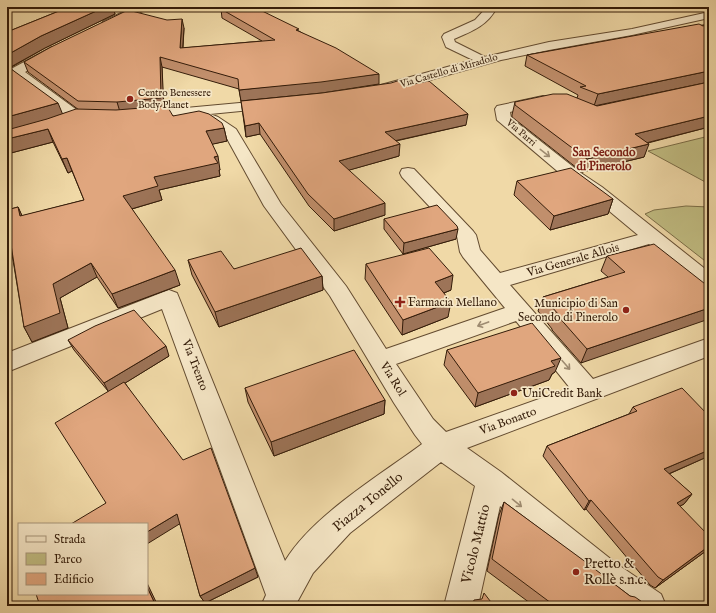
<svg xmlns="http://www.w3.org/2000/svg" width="716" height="613" viewBox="0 0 716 613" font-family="'IM FELL English',serif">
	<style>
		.green { fill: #c1bd82; stroke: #7a6c46 }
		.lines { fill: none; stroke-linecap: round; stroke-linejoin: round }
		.minor-casing { stroke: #634b30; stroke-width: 2 }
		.minor { fill: #f5e6c6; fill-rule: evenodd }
		.wall { fill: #c18f6c; stroke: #341c09 }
		.shaded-wall { fill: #9d7458; stroke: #341c09 }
		.building { fill: #e0a67e; stroke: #341c09 }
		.oneway { stroke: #9e8b71 }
		.poi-dot { fill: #8f2418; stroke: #f5e6c6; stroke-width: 1.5 }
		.labels { text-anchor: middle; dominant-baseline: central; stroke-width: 3.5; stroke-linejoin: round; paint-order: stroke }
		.far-street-label { font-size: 10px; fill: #341c09; stroke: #f5e6c6 }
		.far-poi-label { font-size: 10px; fill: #341c09; stroke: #f5e6c6; text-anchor: start }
		.far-quarter-label { font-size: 12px; font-weight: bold; fill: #7a1f14; stroke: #f5e6c6 }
		.street-label { font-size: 12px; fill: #341c09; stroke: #f5e6c6 }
		.poi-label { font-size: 12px; fill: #341c09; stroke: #f5e6c6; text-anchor: start }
		.near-street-label { font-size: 14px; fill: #341c09; stroke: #f5e6c6 }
		.near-poi-label { font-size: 14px; fill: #341c09; stroke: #f5e6c6; text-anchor: start }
	</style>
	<rect width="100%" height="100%" fill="#f0d9a7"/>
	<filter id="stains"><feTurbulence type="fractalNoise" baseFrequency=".005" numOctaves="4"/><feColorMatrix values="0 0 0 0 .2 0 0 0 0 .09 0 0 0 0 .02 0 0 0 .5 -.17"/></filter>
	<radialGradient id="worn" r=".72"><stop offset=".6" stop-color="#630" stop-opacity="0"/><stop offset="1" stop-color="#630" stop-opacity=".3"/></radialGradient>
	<g class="green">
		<polygon points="709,136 709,184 648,151"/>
		<polygon points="686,206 709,207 709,264 645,214 654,210"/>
	</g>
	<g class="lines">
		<g class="minor-casing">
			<g id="minor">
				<polygon points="134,7 148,7 147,9 112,25 104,25 102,23 104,21"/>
				<path d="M487,7H497C488,25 473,31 454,39L455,42L485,57L549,42L632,29L709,12V18L632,35L549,50L501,60L387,92L382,93L377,92L375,89L377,86L473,60L446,47L442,37L444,34L475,20Z"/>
				<path d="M52,47L56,48L58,51L56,54L25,72L81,113L102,115L104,118L102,121C94,123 82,123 74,121C65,118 15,80 9,72L11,69Z"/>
				<path d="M543,96L548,97L550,100L548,103L510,112L511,118L581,173L602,187L709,272V290L702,288L649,244L510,285L593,379L709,338V356L467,448L501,472L617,564L661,594L666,606H621L595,586L500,506L478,606H444L475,486L441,462L350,533L313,573L295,606H261L266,595L162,309L7,372V353L161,293L169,290L177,293L285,561C313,515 379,476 422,444L415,435L394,403L330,296L264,206L225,135L208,123L193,118L191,116L142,120L137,119L135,116L137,113L142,112L271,100L276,101L278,104L276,107L271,108L210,114L218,117L236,129L281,204L346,286L386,349L505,308L463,257L460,252L457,236L402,177L400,173L402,169L408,168L414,169L473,231L476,235L480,250L500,273L638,235L590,195L569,181L497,120L495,109L497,106ZM516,321L570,388L446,432L433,419L396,364Z"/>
			</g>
		</g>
		<use href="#minor" class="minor"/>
	</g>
	<g class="wall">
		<polygon points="69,7 113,7 115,14 45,48 10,68 62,114 79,110 28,72 24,62 184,28 183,48 262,41 222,18 221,9 299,31 379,84 241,101 239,89 162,67 163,106 173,116 224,128 227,141 212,144 220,170 219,170 220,176 159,190 162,200 132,209 180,285 118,308 97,277 60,298 68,328 32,342 24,327 11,248 7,249 7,210 18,207 22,216 84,200 72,171 68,173 53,142 7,154 7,32"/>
		<polygon points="709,24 709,127 648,143 644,157 582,172 512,117 512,115 515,102 577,98 578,95 525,66 527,55"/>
		<polygon points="241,101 466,125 396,141 399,156 349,170 385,215 334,231 309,206 260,134 246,137"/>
		<polygon points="517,181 613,199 608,214 550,230 514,195"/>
		<polygon points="384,219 456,239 403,254 384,229"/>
		<polygon points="607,256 709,287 581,363 552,330 552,329 538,311 543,297 608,277 601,271"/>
		<polygon points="188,260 234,269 322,276 323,290 219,327 192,275"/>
		<polygon points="366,264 451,290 444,293 448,317 402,335 365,279"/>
		<polygon points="68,340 169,356 125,383 258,577 205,603 200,596 180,524 106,503 108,391 74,350"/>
		<polygon points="447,350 555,372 552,374 549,380 475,407 444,365"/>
		<polygon points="245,388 385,400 384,414 274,456 248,402"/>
		<polygon points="633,407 709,416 709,456 669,474 692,494 684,504 680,506 706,551 655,588 650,585 586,509 584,510 543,456 547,446 629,414"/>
		<polygon points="504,502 630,596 648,606 534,606 487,571 499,515"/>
	</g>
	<g class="shaded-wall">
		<polygon points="105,7 113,7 115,14 45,48 7,69 7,55 41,36"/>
		<polygon points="182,19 184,28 182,58 180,48"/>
		<polygon points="160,57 162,67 164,108 120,112 117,102"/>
		<polygon points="709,71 709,82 594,106 598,94"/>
		<polygon points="379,74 379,84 322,93 241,101 239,90"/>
		<polygon points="58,103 63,115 7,132 7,117"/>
		<polygon points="468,114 466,125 385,143 385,132"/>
		<polygon points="709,116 709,127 630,147 635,134"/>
		<polygon points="259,123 260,134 246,137 245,126"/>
		<polygon points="224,128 227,141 209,145 206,131"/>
		<polygon points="48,129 53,142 7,154 7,139"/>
		<polygon points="400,144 399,156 339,173 339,161"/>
		<polygon points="649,144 644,157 582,172 587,159"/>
		<polygon points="218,156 220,170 219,170 220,176 159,190 162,200 128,210 123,196 154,177"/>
		<polygon points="67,158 72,171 68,173 62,159"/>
		<polygon points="613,199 608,214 550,230 554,216"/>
		<polygon points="385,203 385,215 334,231 334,219"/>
		<polygon points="18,207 25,222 20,216"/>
		<polygon points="458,229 456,239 403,254 404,243"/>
		<polygon points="9,232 16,247 7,249 7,233"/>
		<polygon points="91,263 97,277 60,298 68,328 32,342 24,327 53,284"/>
		<polygon points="175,270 180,285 118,308 112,294"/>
		<polygon points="453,275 451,290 434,297 435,282"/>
		<polygon points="322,276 323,290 219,327 215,312"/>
		<polygon points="451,302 448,317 402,335 403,320"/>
		<polygon points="709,308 709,319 581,363 587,349"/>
		<polygon points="166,346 169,356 109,393 104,383"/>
		<polygon points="561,358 555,372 552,374 549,380 475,407 478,393 551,361"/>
		<polygon points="385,400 384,414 274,456 271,442"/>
		<polygon points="709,450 709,456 657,479 664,469"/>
		<polygon points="692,494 684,504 669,512 677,503"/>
		<polygon points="591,500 586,509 584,510 589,501"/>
		<polygon points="177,514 181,523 147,544 147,532"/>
		<polygon points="709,546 709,547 706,551 655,588 663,580"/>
		<polygon points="255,568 258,577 205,603 200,596"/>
		<polygon points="147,583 158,606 156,606 147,587"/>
	</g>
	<g class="building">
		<polygon points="69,7 105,7 41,36 7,55 7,32"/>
		<polygon points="222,7 254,7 299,29 296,30 336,48 379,74 321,82 239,90 238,79 160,57 161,98 117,102 78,101 24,62 51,47 128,10 167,20 182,19 180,48 275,40 221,9"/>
		<polygon points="699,24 703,26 709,24 709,71 598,94 580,87 586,86 527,55"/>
		<polygon points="7,66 58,103 7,117"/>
		<polygon points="407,78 414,84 429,81 468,114 385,132 400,144 339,161 385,203 334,219 308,194 259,123 245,126 241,101 322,93 391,83"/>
		<polygon points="709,82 709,116 635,134 649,144 587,159 515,105 515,102 553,94 567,94 597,106"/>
		<polygon points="167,106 173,116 199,111 209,114 222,123 224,128 206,131 218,156 214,157 218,163 154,177 158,186 123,196 175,270 112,294 91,263 53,284 60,313 24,327 9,232 7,233 7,210 18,207 20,216 84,200 67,158 62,159 48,129 7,139 7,130 47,119 76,109 116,110"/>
		<polygon points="571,168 613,199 554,216 517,181"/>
		<polygon points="437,205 457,226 458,229 404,243 384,219"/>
		<polygon points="654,244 709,287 709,308 587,349 557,315 559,315 543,297 625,272 607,256"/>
		<polygon points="301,248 322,276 215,312 188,260 221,251 234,269"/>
		<polygon points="429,248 453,275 435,282 451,302 403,320 366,264"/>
		<polygon points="134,310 166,346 104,383 68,340 95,326"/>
		<polygon points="532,323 561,358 551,361 555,366 478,393 447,350"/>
		<polygon points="354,350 385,400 271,442 245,388"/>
		<polygon points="124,382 183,460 211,448 255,568 200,596 177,514 147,532 147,524 71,524 106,503 55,423"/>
		<polygon points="682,388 709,416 709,450 664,469 692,494 677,503 709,536 709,546 663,580 658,577 591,500 589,501 547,446 637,411 633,407"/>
		<polygon points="504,502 583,560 630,596 635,597 648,606 555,606 492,559"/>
		<polygon points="147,587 156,606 40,606 36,594 147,594"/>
		<polygon points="484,593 494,606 472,606 474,600 482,599"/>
		<polygon points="350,602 355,606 347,606"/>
	</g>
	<defs><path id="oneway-shaft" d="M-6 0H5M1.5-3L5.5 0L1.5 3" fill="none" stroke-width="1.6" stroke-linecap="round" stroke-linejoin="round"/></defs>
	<g class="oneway">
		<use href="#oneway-shaft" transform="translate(545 153) rotate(38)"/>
		<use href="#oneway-shaft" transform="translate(483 324) rotate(160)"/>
		<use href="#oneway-shaft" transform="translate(566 365) rotate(49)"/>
		<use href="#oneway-shaft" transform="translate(517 503) rotate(39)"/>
	</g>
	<g class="poi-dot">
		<circle cx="130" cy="99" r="4"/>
		<path d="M398 296h4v4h4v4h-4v4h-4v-4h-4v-4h4z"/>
		<circle cx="626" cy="310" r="4"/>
		<circle cx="514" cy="393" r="4"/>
		<circle cx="576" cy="572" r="4"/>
	</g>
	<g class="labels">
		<g class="far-street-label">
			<text transform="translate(449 71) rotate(-16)">Via Castello di Miradolo</text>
			<text transform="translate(521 133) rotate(40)">Via Parri</text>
		</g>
		<g class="far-poi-label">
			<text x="138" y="93">Centro Benessere<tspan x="138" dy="12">Body Planet</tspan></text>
		</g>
		<g class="far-quarter-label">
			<text x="604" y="152">San Secondo<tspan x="604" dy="14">di Pinerolo</tspan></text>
		</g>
		<g class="street-label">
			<text transform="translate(573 260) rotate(-16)">Via Generale Allois</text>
			<text transform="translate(195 365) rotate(69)">Via Trento</text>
			<text transform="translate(393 379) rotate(58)">Via Rol</text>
			<text transform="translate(508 421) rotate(-20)">Via Bonatto</text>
		</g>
		<g class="poi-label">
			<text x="408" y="302">Farmacia Mellano</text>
			<text x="618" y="303" text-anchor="end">Municipio di San<tspan x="618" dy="14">Secondo di Pinerolo</tspan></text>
			<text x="522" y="393">UniCredit Bank</text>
		</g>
		<g class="near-street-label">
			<text transform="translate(368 502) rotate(-39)">Piazza Tonello</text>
			<text transform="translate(476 544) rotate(-76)">Vicolo Mattio</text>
		</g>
		<g class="near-poi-label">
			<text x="584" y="564">Pretto &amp;<tspan x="584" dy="16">Rollè s.n.c.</tspan></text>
		</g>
	</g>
	<rect width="716" height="613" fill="none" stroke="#f0d9a7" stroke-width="24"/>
	<rect x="8" y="8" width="700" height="597" fill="none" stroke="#341c09" stroke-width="2"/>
	<rect x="12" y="12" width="692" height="589" fill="none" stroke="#341c09"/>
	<rect x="18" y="523" width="130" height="72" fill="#f5e6c6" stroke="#a8957a"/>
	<rect x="26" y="536" width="20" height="6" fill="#f5e6c6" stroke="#a8957a"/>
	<text x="54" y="543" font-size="12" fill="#341c09">Strada</text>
	<rect x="26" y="553" width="20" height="12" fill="#c1bd82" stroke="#a8957a"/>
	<text x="54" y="563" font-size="12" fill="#341c09">Parco</text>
	<rect x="26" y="573" width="20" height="12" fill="#e0a67e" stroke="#a8957a"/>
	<text x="54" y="583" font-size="12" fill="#341c09">Edificio</text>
	<rect width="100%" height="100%" filter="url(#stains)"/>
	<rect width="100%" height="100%" fill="url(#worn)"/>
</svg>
